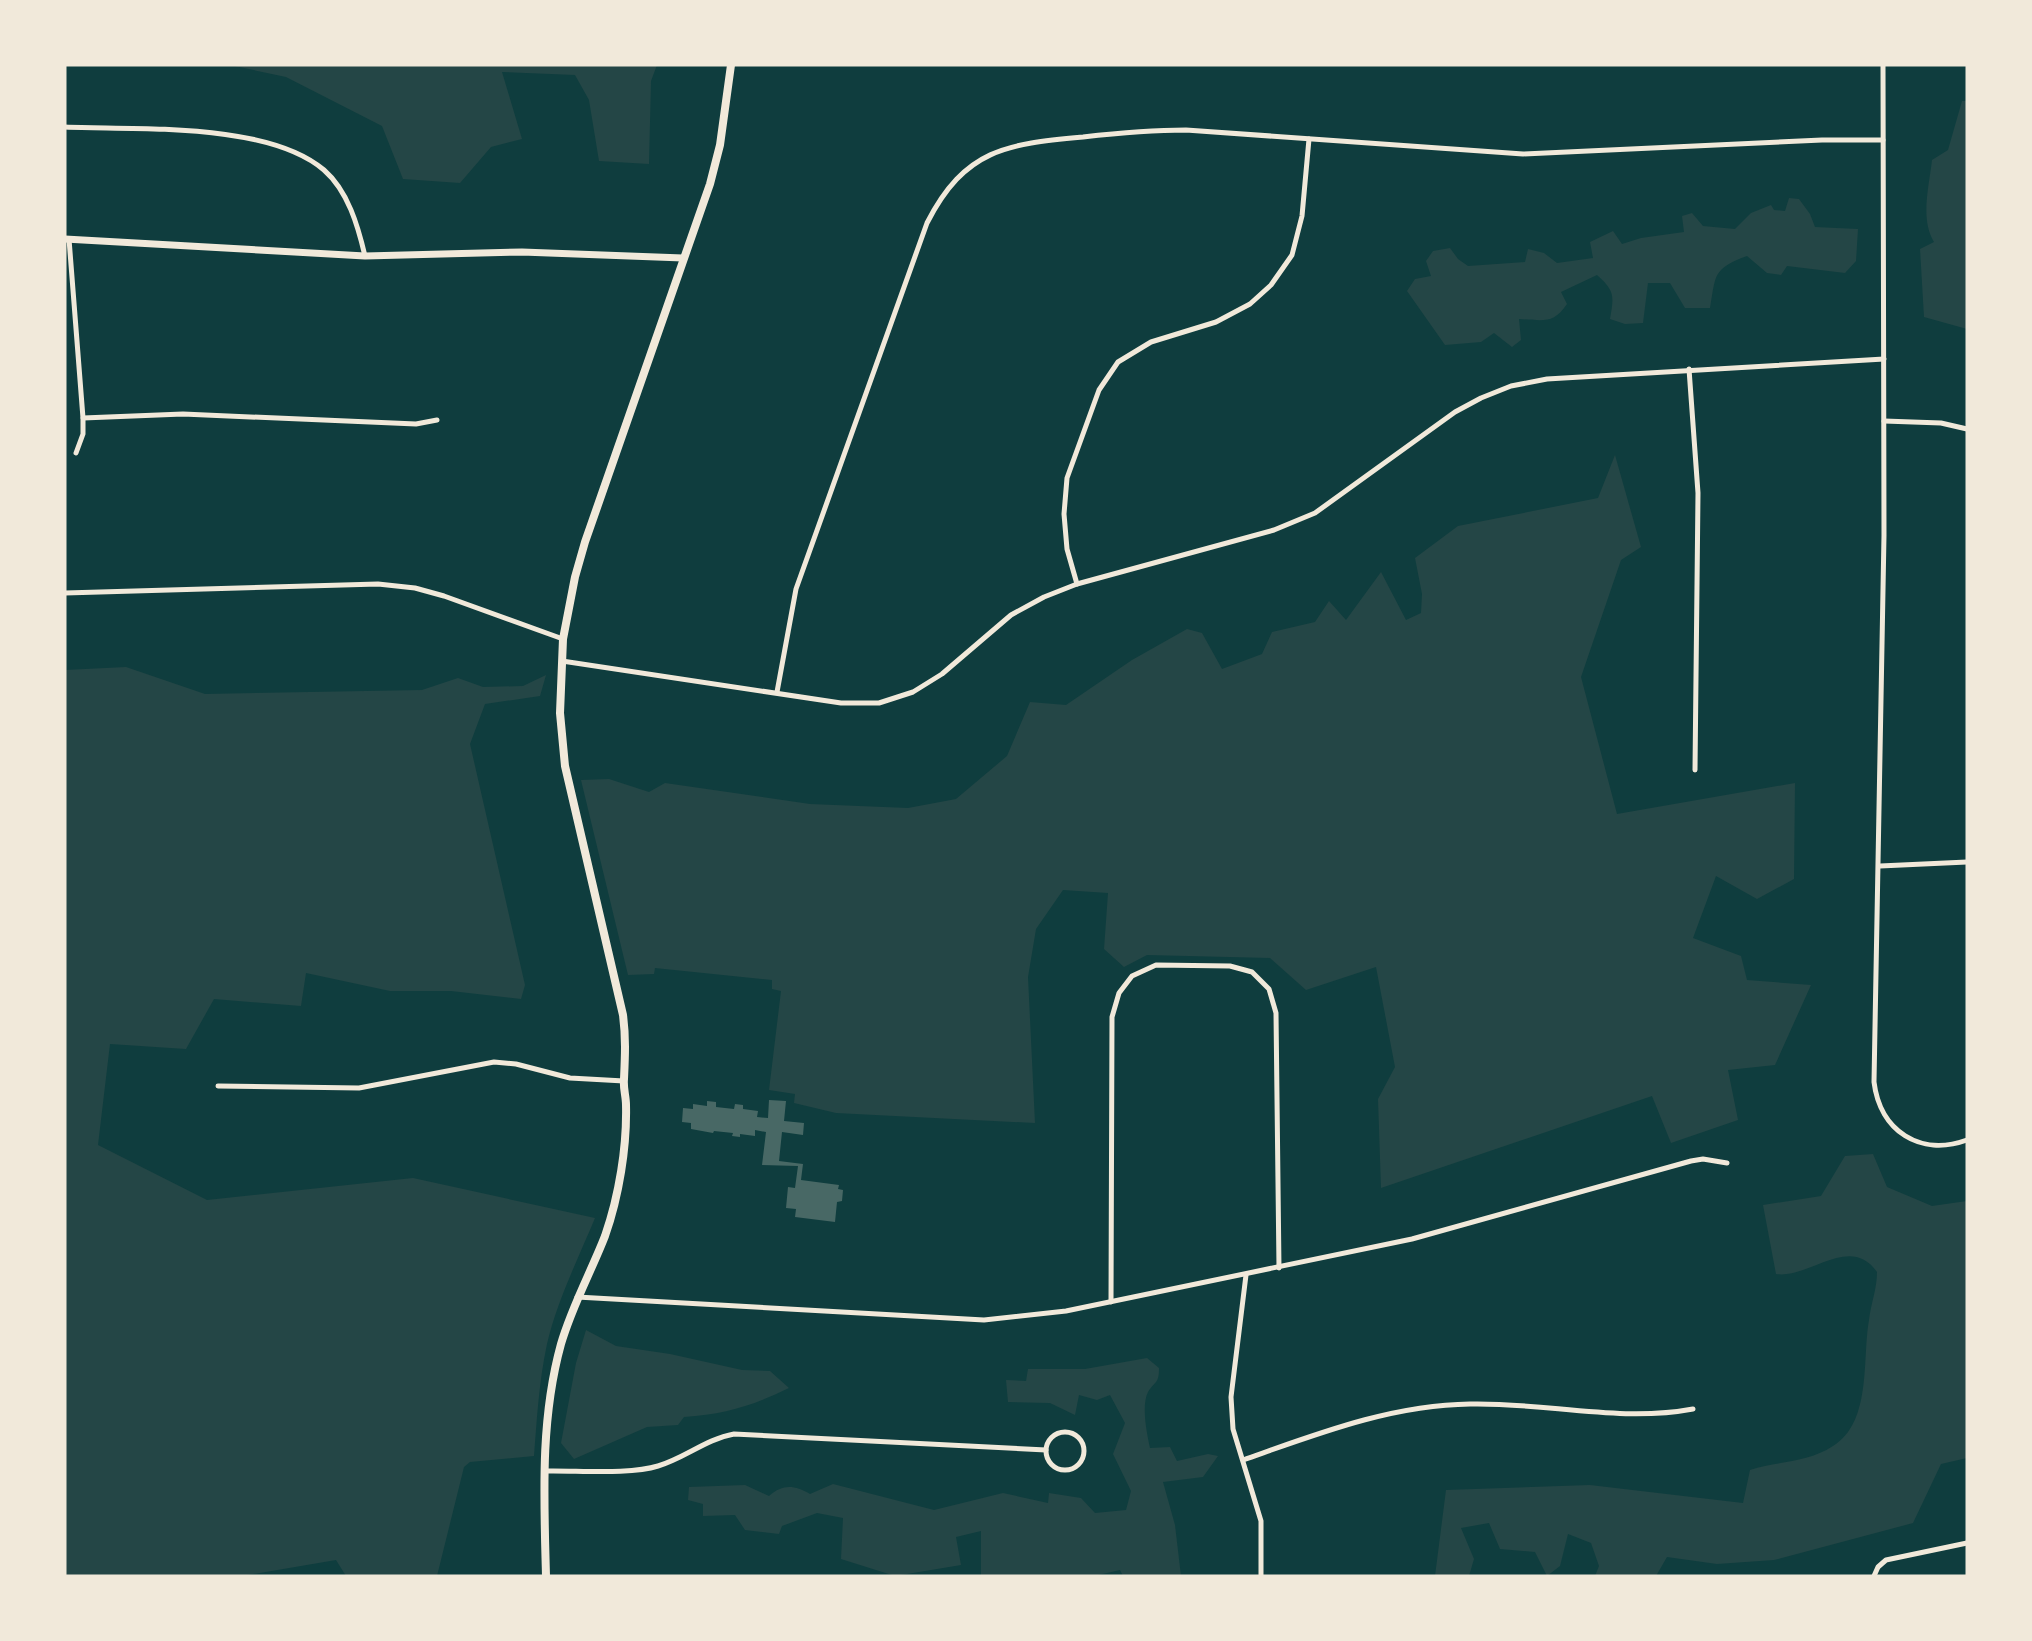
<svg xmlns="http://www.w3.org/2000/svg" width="2032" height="1641" viewBox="0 0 2032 1641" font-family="'IBM Plex Sans',sans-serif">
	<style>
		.green { fill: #244646 }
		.building { fill: #486865 }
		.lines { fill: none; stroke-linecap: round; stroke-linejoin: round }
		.minor { stroke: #f1e9da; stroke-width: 5 }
		.tertiary { stroke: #f1e9da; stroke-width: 7 }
		.secondary { stroke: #f1e9da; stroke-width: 8 }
	</style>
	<rect width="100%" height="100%" fill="#0f3d3e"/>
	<g class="green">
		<polygon points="230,65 657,65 651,81 649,164 599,161 589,100 575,75 502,72 522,139 491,147 460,183 403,179 382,126 286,77"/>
		<path d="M1962,101H1967V329L1924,317L1920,249L1934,242C1920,219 1929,187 1932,160L1948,150Z"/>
		<path d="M1789,198L1799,199L1810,214L1815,227L1858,229L1856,261L1845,273L1787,266L1781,275L1767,273L1747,256C1712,269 1716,275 1710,308H1685L1670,283H1648L1643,323L1625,324L1610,319C1614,296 1615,291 1597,275L1561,292L1567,304C1553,325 1542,320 1519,319L1521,340L1512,347L1494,333L1481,342L1445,345L1407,291L1415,279L1431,276L1426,261L1433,251L1450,248L1458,259L1468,266L1525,262L1528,249L1544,253L1557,263L1593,258L1590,242L1613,231L1622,244L1641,238L1684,232L1682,216L1692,213L1703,226L1735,229L1751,213L1771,205L1774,210L1785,211Z"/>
		<polygon points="1615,455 1641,547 1621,560 1581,677 1617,814 1795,783 1794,879 1757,899 1716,876 1693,938 1741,956 1747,980 1811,985 1775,1065 1728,1070 1738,1120 1671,1143 1652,1096 1381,1188 1378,1099 1395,1067 1376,967 1306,990 1270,958 1147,955 1124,967 1104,949 1108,893 1063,890 1036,929 1028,977 1035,1123 836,1113 794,1103 795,1094 769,1090 781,991 772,989 772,980 655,968 654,974 628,975 581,780 609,779 649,792 665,783 810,804 908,808 956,799 1007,756 1030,702 1066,705 1132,660 1187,629 1202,633 1222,669 1262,654 1272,632 1315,622 1329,601 1346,620 1381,572 1406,620 1421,613 1422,594 1415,558 1458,526 1598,498"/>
		<path d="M126,667L205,694L422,690L458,678L483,687L523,686L546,675L540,696L485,704L470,744L525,985L521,999L451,991H390L306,973L301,1006L214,999L186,1049L110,1044L98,1145L207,1200L413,1178L595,1218C578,1259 557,1301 547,1344C539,1381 537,1418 534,1456L470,1462L464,1467L437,1576H346L336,1560L242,1576H65V670Z"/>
		<path d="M1873,1154L1887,1187L1932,1206L1967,1201V1458L1941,1464L1913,1523L1774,1560L1717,1564L1667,1557L1656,1576H1595L1599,1566L1591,1543L1568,1534L1560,1566L1547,1576L1535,1552L1500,1549L1489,1523L1461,1528L1474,1559L1469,1576H1435L1446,1490L1590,1485L1743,1503L1750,1470C1778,1461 1807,1463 1833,1446C1872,1422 1862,1359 1869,1320C1871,1303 1877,1289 1877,1272C1850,1233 1809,1279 1776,1274L1763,1205L1821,1196L1845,1156Z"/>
		<path d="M586,1330L616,1346L670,1354L742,1370L770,1371L789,1388C752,1406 725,1414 684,1417L678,1425L647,1427L574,1459L561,1443L576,1363Z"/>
		<path d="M1147,1358L1159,1368C1159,1384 1155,1381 1148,1392C1141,1406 1147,1434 1150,1448L1170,1447L1177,1461L1208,1454L1218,1456L1203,1477L1163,1482L1175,1525L1181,1576H1123L1120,1570L1094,1576H981V1531L956,1537L961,1565L895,1576L841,1559L843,1518L817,1513L782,1526L779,1534L745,1530L735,1515L703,1516V1504L688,1500L689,1487L745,1485L769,1496C783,1484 794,1485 810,1494L833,1484L934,1510L1003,1493L1048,1503L1049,1493L1081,1498L1095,1513L1126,1510L1131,1491L1113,1454L1125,1423L1110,1395L1097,1400L1079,1395L1075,1415L1050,1403L1008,1402L1006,1380L1026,1381L1028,1369H1085Z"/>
	</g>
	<polygon class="building" points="769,1100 786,1101 784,1121 804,1123 803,1135 782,1132 779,1161 803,1164 801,1180 839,1185 838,1189 843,1190 842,1201 837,1202 835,1222 795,1217 796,1209 786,1208 788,1187 795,1188 798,1166 762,1165 766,1132 755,1130 755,1136 740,1134 740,1137 732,1136 733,1133 714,1131 713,1133 691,1129 691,1123 682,1122 683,1108 693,1109 693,1104 707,1106 707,1101 716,1102 716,1107 734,1109 735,1104 743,1105 743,1109 758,1111 757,1117 768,1118"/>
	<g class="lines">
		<g class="minor">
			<path d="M1883,65L1884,535L1874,1082C1880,1131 1920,1157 1967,1140"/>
			<path d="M65,127C137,130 268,122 324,170C348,191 358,226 365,256"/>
			<polyline points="69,239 83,418 83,434 76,453"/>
			<polyline points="1689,369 1698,493 1695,770"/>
			<polyline points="83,418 183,414 416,424 437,420"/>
			<polyline points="1884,421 1941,423 1967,429"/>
			<polyline points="1077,584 1067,549 1064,514 1067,478 1099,390 1118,362 1151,342 1216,322 1250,304 1271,285 1292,255 1302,216 1309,139"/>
			<polyline points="65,593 378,584 415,588 444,596 563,639"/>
			<polyline points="562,661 841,703 879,703 913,692 942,674 1011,615 1044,597 1077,584 1274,530 1315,513 1455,412 1481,398 1511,386 1547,379 1884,359"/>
			<path d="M777,692L796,589L927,223C965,149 1006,144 1083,137C1118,133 1151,130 1186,130L1523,154L1822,140H1883"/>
			<polyline points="1880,866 1967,862"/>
			<polyline points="218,1086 359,1088 494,1062 516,1064 570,1078 624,1081"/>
			<polyline points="1246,1275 1231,1397 1233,1429 1261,1521 1261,1576"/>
			<polyline points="577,1297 984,1320 1066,1311 1412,1239 1691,1161 1703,1159 1727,1163"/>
			<polyline points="1111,1302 1112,1017 1119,993 1132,976 1156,965 1230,966 1252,972 1269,989 1276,1013 1279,1268"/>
			<circle cx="1065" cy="1451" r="19"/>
			<path d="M1243,1460C1317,1434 1391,1405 1470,1404C1544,1402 1619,1423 1693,1409"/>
			<path d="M544,1471C575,1470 630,1475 658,1466C685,1458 706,1439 734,1434L1046,1450"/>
			<polyline points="1874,1576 1878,1567 1886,1560 1967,1543"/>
		</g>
		<polyline class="tertiary" points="65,239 365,256 522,252 683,258"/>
		<path class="secondary" d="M546,1576C544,1498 540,1420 561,1344C572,1306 591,1272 605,1236C619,1196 627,1147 626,1105C626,1096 623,1088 624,1079C625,1057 626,1038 623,1015L565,766L560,713L563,639L575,577L585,542L710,184L720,145L731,65"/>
	</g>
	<rect width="2032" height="1641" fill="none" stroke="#f1e9da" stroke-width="133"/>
</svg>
